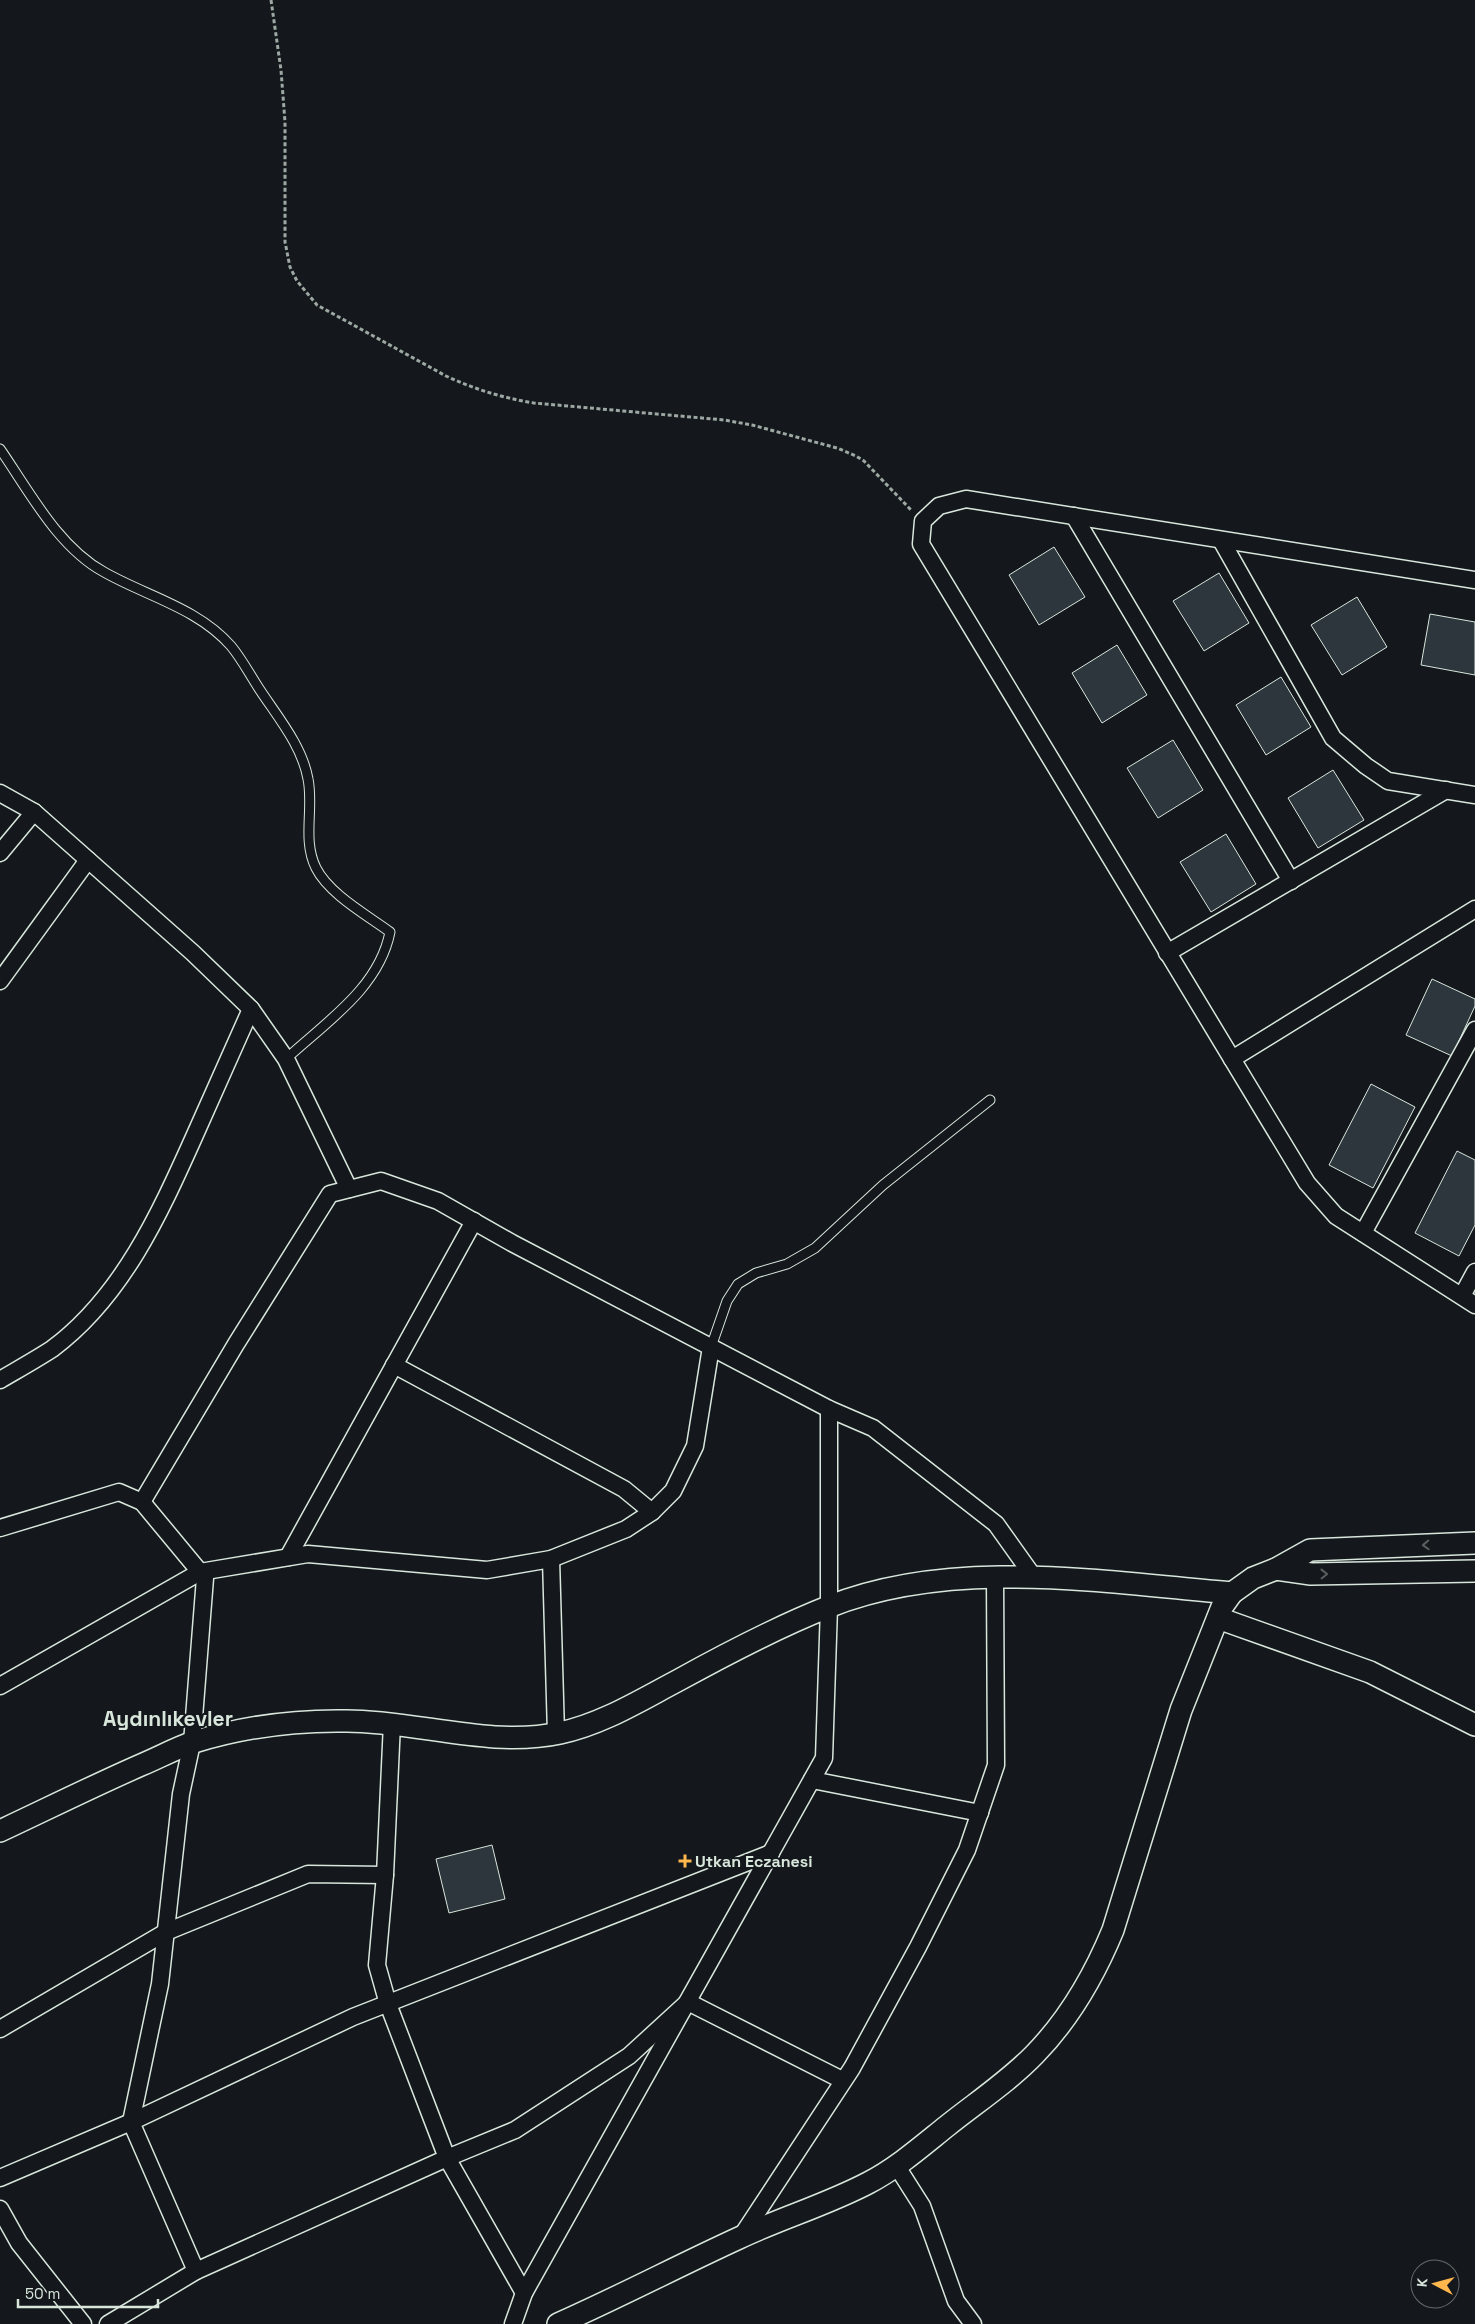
<svg xmlns="http://www.w3.org/2000/svg" width="1475" height="2324" viewBox="0 0 1475 2324" font-family="'Space Grotesk',sans-serif">
	<style>
		.building { fill: #2c363c; stroke: #d8e6dc }
		.lines { fill: none; stroke-linecap: round; stroke-linejoin: round }
		.service-casing { stroke: #d8e6dc; stroke-width: 11 }
		.minor-casing { stroke: #d8e6dc; stroke-width: 19 }
		.tertiary-casing { stroke: #d8e6dc; stroke-width: 24 }
		.path { stroke: #9da8a2; stroke-width: 3; stroke-dasharray: 4 2.5; stroke-linecap: butt }
		.service { stroke: #14181c; stroke-width: 9 }
		.minor { stroke: #14181c; stroke-width: 16 }
		.tertiary { stroke: #14181c; stroke-width: 21 }
		.oneway { stroke: #59605f }
		.poi-dot { fill: #ffb74d; stroke: #14181c; stroke-width: 2 }
		.labels { text-anchor: middle; dominant-baseline: central; stroke-width: 4; stroke-linejoin: round; paint-order: stroke }
		.poi-label { font-size: 16px; font-weight: bold; fill: #d8e6dc; stroke: #14181c; text-anchor: start }
		.district-label { font-size: 21px; font-weight: bold; fill: #d8e6dc; stroke: #14181c }
	</style>
	<rect width="100%" height="100%" fill="#14181c"/>
	<g class="building">
		<polygon points="1054,547 1085,597 1039,625 1009,575"/>
		<polygon points="1219,573 1249,623 1204,651 1173,601"/>
		<polygon points="1357,597 1387,647 1342,675 1311,625"/>
		<polygon points="1430,614 1475,622 1475,675 1421,665"/>
		<polygon points="1117,645 1147,695 1102,723 1072,673"/>
		<polygon points="1281,677 1311,727 1266,755 1236,705"/>
		<polygon points="1173,740 1203,790 1158,818 1127,768"/>
		<polygon points="1333,770 1364,820 1318,848 1288,798"/>
		<polygon points="1226,834 1256,884 1211,912 1180,862"/>
		<polygon points="1432,979 1475,999 1475,1006 1452,1056 1406,1035"/>
		<polygon points="1371,1084 1415,1107 1373,1188 1329,1165"/>
		<polygon points="1457,1151 1475,1160 1475,1225 1459,1256 1415,1233"/>
		<polygon points="492,1845 505,1899 449,1913 436,1859"/>
	</g>
	<g class="lines">
		<g class="service-casing">
			<g id="service">
				<path d="M0,449C29,491 58,547 104,572C146,596 198,608 231,646C241,658 249,673 258,687C276,715 302,745 308,779C314,808 302,840 316,868C329,894 367,915 390,932C379,988 326,1022 286,1059"/>
				<polyline points="711,1347 727,1301 738,1284 756,1273 787,1264 815,1248 883,1185 990,1100"/>
			</g>
		</g>
		<g class="minor-casing">
			<g id="minor">
				<polyline points="1074,516 1291,881"/>
				<polyline points="1221,540 1333,738 1366,766 1388,781 1475,795"/>
				<polyline points="1475,580 966,499 939,506 923,521 921,544 1307,1183 1336,1216 1475,1305"/>
				<polyline points="0,793 34,812 193,953 251,1009 286,1059 349,1189"/>
				<polyline points="0,853 34,812"/>
				<polyline points="1167,953 1446,790"/>
				<polyline points="0,981 88,860"/>
				<polyline points="1232,1059 1475,909"/>
				<polyline points="1363,1233 1475,1030"/>
				<polyline points="1462,1296 1475,1272"/>
				<polyline points="394,1365 624,1489 652,1512"/>
				<path d="M0,1380C17,1370 35,1360 52,1349C122,1297 159,1215 194,1137C213,1095 232,1052 251,1009"/>
				<polyline points="142,1502 236,1344 330,1194 381,1181 438,1201 512,1243 829,1409 873,1428 996,1524 1033,1576"/>
				<polyline points="0,1528 119,1492 142,1502 205,1578 192,1743 181,1794 160,1984 131,2122 196,2271"/>
				<polyline points="288,1557 474,1221"/>
				<polyline points="551,1559 556,1734"/>
				<polyline points="0,1686 200,1572 308,1554 487,1570 551,1559 626,1529 652,1512 673,1491 695,1446 711,1347"/>
				<polyline points="392,1723 385,1875 377,1965 388,2004 447,2158 524,2293"/>
				<polyline points="812,1780 980,1813"/>
				<polyline points="0,2029 166,1932 308,1874 385,1875"/>
				<polyline points="896,2165 922,2206 956,2301 973,2324"/>
				<polyline points="0,2178 131,2122 353,2017 771,1853"/>
				<polyline points="0,2209 19,2243 83,2324"/>
				<polyline points="741,2237 852,2068 918,1947 967,1850 996,1765 995,1577"/>
				<polyline points="108,2324 196,2271 447,2158 515,2130 629,2056 688,2002 842,2080"/>
				<polyline points="513,2324 524,2293 824,1758 829,1607 829,1409"/>
			</g>
		</g>
		<g class="tertiary-casing">
			<g id="tertiary">
				<polyline points="1276,1569 1311,1574 1475,1571"/>
				<polyline points="1218,1618 1370,1672 1475,1725"/>
				<path d="M0,1831C47,1809 93,1786 141,1765C158,1758 176,1748 194,1742C243,1727 296,1720 347,1721C417,1721 490,1748 560,1733C602,1724 639,1701 677,1681C726,1654 777,1627 828,1607C952,1557 1103,1582 1232,1593"/>
				<path d="M558,2324C619,2297 678,2266 739,2238C781,2218 826,2205 868,2183C897,2168 922,2146 947,2126C977,2102 1009,2081 1035,2054C1070,2018 1094,1976 1113,1930L1181,1710L1222,1607L1232,1593L1253,1578L1276,1569L1310,1550L1475,1543"/>
			</g>
		</g>
		<path class="path" d="M271,0L281,70L285,122V242L290,267L297,281L317,305L446,376C474,389 503,398 534,403L724,420L752,425L837,448L856,456L864,461L912,511"/>
		<use href="#service" class="service"/>
		<use href="#minor" class="minor"/>
		<use href="#tertiary" class="tertiary"/>
	</g>
	<defs><path id="oneway-chevron" d="M-2-3.5L2.5 0L-2 3.5" fill="none" stroke-width="1.6" stroke-linecap="round" stroke-linejoin="round" transform="scale(1.25)"/></defs>
	<g class="oneway">
		<use href="#oneway-chevron" transform="translate(1426 1545) rotate(178)"/>
		<use href="#oneway-chevron" transform="translate(1324 1574) rotate(-1)"/>
	</g>
	<path class="poi-dot" d="M682.5 1853.5h5v5h5v5h-5v5h-5v-5h-5v-5h5z"/>
	<g class="labels">
		<g class="poi-label">
			<text x="695" y="1861">Utkan Eczanesi</text>
		</g>
		<g class="district-label">
			<text x="168" y="1718">Aydınlıkevler</text>
		</g>
	</g>
	<g transform="translate(1435 2284) rotate(276)"><circle r="24" fill="#14181c" stroke="#626a69"/>
	<path d="M0-4L9 19L0 12L-9 19Z" fill="#ffb74d"/>
	<text y="-8" font-size="14" font-weight="bold" text-anchor="middle" fill="#d8e6dc">K</text>
	</g>
	<path d="M18 2299v8h140v-8" fill="none" stroke="#d8e6dc" stroke-width="2.5"/>
	<text x="25" y="2299" font-size="15" fill="#d8e6dc" stroke="#14181c" stroke-width="4" paint-order="stroke">50 m</text>
</svg>
